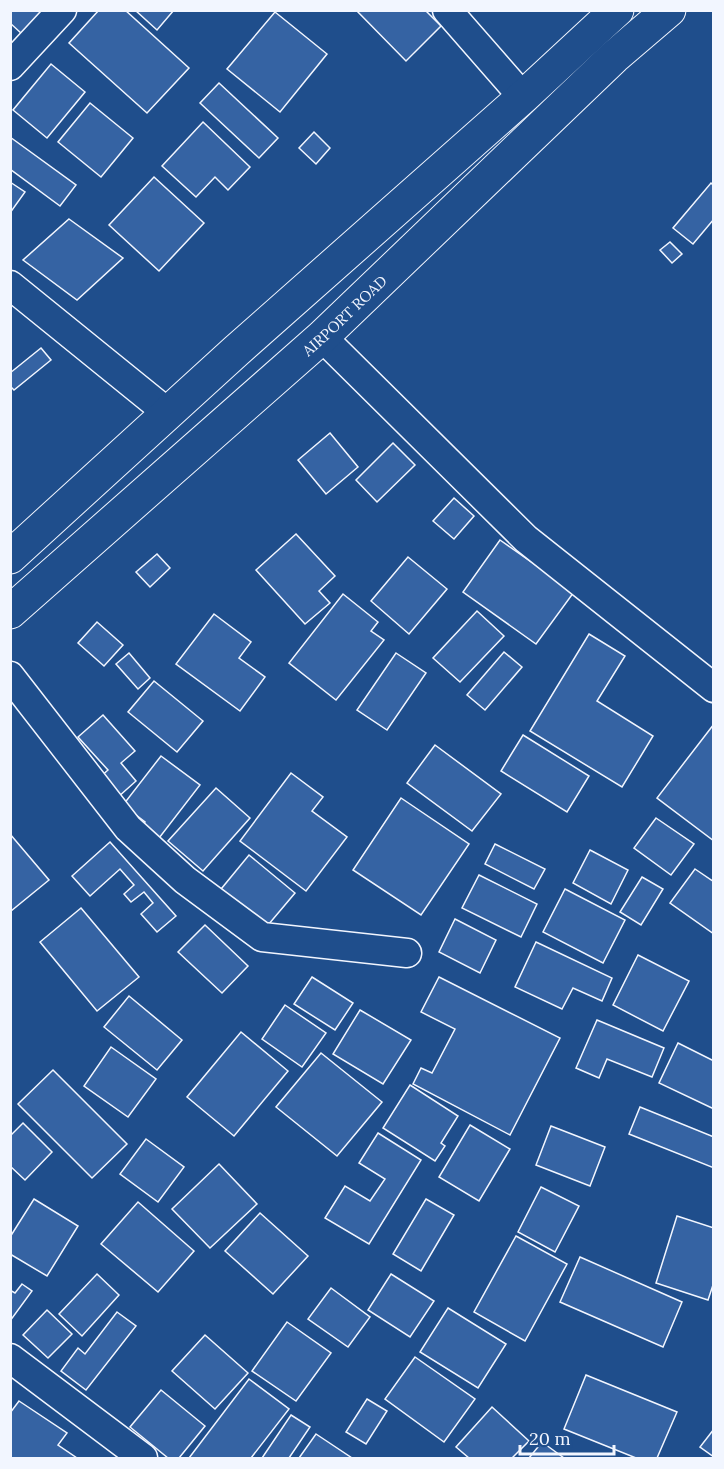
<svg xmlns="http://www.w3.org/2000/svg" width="724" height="1469" viewBox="0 0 724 1469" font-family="Lora,serif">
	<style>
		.building { fill: #3563a3; stroke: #f2f6ff; stroke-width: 1.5 }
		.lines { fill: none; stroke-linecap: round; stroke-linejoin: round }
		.minor-casing { stroke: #f2f6ff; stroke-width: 31 }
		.trunk-casing { stroke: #f2f6ff; stroke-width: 35 }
		.minor { stroke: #1f4e8c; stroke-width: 28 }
		.trunk { stroke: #1f4e8c; stroke-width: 33 }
		.labels { text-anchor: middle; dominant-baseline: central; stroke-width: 4.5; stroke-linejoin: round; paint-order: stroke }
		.street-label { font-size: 15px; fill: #f2f6ff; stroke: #1f4e8c }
	</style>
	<rect width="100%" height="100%" fill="#1f4e8c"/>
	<g class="building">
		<polygon points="10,10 43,10 22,34 10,23"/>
		<polygon points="99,10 125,10 189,68 147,113 69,43"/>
		<polygon points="135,10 174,10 157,30"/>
		<polygon points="356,10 425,10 441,26 406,61"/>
		<polygon points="275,12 327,54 280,112 227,69"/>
		<polygon points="51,64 85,92 47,138 13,110"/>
		<polygon points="219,83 278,138 259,158 200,103"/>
		<polygon points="90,103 133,138 101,177 58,142"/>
		<polygon points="203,122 250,167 228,190 215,177 196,197 162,166"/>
		<polygon points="314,132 330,148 316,164 299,148"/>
		<polygon points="10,137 76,185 60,206 10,169"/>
		<polygon points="154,177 204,223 159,271 109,225"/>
		<polygon points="10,182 25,192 10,213"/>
		<polygon points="711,183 714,186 714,219 693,244 673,228"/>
		<polygon points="69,219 123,258 77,300 23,260"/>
		<polygon points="670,242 682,254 672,263 660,250"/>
		<polygon points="41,348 51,360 14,390 10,386 10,373"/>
		<polygon points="330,433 358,467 326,494 298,460"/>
		<polygon points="393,443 415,465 377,502 356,480"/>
		<polygon points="454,498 474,516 454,539 433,521"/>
		<polygon points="296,534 335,576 319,591 330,603 305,624 256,570"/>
		<polygon points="500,540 574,592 536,644 463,592"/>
		<polygon points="157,554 170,568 150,587 136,572"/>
		<polygon points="408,557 447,589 409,634 371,601"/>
		<polygon points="343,594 378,622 371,631 384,640 336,700 289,663"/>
		<polygon points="477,611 504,636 460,682 433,658"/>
		<polygon points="214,614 251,642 239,658 265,677 240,711 176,664"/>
		<polygon points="97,622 123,645 104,666 78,643"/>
		<polygon points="589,634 625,656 597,701 653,736 622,787 530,731"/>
		<polygon points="504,652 522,667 485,710 467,695"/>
		<polygon points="129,653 150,678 138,689 116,664"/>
		<polygon points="396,653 426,673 387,730 357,710"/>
		<polygon points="154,681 203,721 177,752 128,712"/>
		<polygon points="103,715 135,751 121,763 136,781 117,798 99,778 108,770 78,737"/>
		<polygon points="714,724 714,841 657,798"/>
		<polygon points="523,735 589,776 567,812 501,771"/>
		<polygon points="435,745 501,794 472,831 407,783"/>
		<polygon points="161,756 200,785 156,842 140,830 145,822 123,805"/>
		<polygon points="291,773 323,797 312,811 347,837 306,891 240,841"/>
		<polygon points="216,788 250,818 203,871 168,841"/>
		<polygon points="401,798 469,844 421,915 353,870"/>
		<polygon points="656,818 694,844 671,875 634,848"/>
		<polygon points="10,834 49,880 11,911 10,910"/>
		<polygon points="110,842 176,916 157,932 141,914 153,903 144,892 131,902 124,894 134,885 120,869 90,896 72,876"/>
		<polygon points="495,844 545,869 534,889 485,864"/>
		<polygon points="590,850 628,870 611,904 573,883"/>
		<polygon points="249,855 295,893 263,931 217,894"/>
		<polygon points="695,869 714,882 714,934 670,903"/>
		<polygon points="479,875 537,904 521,937 462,908"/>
		<polygon points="642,877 663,889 641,925 620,912"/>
		<polygon points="565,889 625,920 603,963 543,932"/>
		<polygon points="81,908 139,977 97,1011 40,942"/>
		<polygon points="455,919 496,940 480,973 439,952"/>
		<polygon points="205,925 248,966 222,993 178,952"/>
		<polygon points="536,942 612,978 602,1001 573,988 562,1009 515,987"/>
		<polygon points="638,955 689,981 663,1031 613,1005"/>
		<polygon points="312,977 353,1003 335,1030 294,1004"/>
		<polygon points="439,977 560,1038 510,1135 413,1084 421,1068 432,1073 455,1029 421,1012"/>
		<polygon points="129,996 182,1040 157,1070 104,1027"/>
		<polygon points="285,1005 326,1033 302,1067 262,1039"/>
		<polygon points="360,1010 411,1040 383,1084 333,1054"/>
		<polygon points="597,1020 664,1048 652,1077 607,1059 599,1078 576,1068"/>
		<polygon points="241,1032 288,1071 234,1136 187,1097"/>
		<polygon points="678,1043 714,1061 714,1109 659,1083"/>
		<polygon points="111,1047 156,1079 128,1117 84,1086"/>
		<polygon points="321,1053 382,1102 337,1156 276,1107"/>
		<polygon points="53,1070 127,1144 92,1178 18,1104"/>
		<polygon points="410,1085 458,1116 441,1143 445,1146 435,1161 383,1128"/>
		<polygon points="640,1107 714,1137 714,1168 629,1134"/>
		<polygon points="23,1123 52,1152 25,1180 10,1166 10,1136"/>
		<polygon points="470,1125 510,1149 479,1201 439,1177"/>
		<polygon points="551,1126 605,1147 590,1186 536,1165"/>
		<polygon points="378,1133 421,1160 369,1244 325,1218 345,1186 370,1201 385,1179 359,1163"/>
		<polygon points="146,1139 184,1167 158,1202 120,1174"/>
		<polygon points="219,1164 257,1204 210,1248 172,1209"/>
		<polygon points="541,1187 579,1206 555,1252 518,1232"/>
		<polygon points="34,1199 78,1226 47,1276 10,1254 10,1237"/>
		<polygon points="426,1199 454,1215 421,1271 393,1254"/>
		<polygon points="138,1202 194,1251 158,1292 101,1244"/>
		<polygon points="260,1213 308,1256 273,1294 225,1251"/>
		<polygon points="677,1216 714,1228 714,1282 708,1300 656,1283"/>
		<polygon points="516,1236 567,1264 525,1341 474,1312"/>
		<polygon points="580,1257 682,1302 663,1347 560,1302"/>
		<polygon points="97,1274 119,1295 82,1336 59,1314"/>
		<polygon points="391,1274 434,1301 410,1337 368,1310"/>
		<polygon points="22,1284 32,1291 10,1321 10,1290 15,1293"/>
		<polygon points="331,1288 370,1317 348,1347 308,1319"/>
		<polygon points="448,1308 506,1344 478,1388 420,1352"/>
		<polygon points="47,1310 72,1334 48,1358 23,1335"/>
		<polygon points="117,1312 136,1326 86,1390 61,1371 78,1348 85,1354"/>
		<polygon points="287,1322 331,1353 296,1401 252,1371"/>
		<polygon points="205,1335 248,1373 215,1409 172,1371"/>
		<polygon points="415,1357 475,1399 444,1442 385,1399"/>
		<polygon points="586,1375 677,1412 657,1458 636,1458 564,1429"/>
		<polygon points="249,1379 289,1409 251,1458 189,1458"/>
		<polygon points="161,1390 205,1426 179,1458 168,1458 130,1427"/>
		<polygon points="367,1399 387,1411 366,1444 346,1432"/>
		<polygon points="19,1401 67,1433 58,1445 77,1458 10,1458 10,1413"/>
		<polygon points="492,1407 529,1441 512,1458 469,1458 456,1447"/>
		<polygon points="291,1415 310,1427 289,1458 262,1458"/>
		<polygon points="714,1429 714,1457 700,1447"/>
		<polygon points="316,1434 352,1458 299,1458"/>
		<polygon points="542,1442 564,1458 529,1458"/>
	</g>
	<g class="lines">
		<g class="minor-casing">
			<g id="minor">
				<polyline points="447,10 523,97"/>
				<polyline points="10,66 62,10"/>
				<polyline points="10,285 168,413"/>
				<polyline points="322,337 526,539 714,688"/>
				<polyline points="10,676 128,828 185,880 262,937 407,953"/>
				<polyline points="10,1358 143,1458"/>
			</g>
		</g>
		<g class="trunk-casing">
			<g id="trunk">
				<polyline points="10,557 236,351 523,97 617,10"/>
				<path id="s1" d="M10,612L322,337L614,57L669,10"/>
			</g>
		</g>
		<use href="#minor" class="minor"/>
		<use href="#trunk" class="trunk"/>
	</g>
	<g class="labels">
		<g class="street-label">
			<text stroke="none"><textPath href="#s1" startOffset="447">AIRPORT ROAD</textPath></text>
		</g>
	</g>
	<rect width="724" height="1469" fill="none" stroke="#f2f6ff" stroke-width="24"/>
	<path d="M520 1445v9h94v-9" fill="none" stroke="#f2f6ff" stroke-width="3"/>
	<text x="529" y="1445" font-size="18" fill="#f2f6ff" stroke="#1f4e8c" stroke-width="4.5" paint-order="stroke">20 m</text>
</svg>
